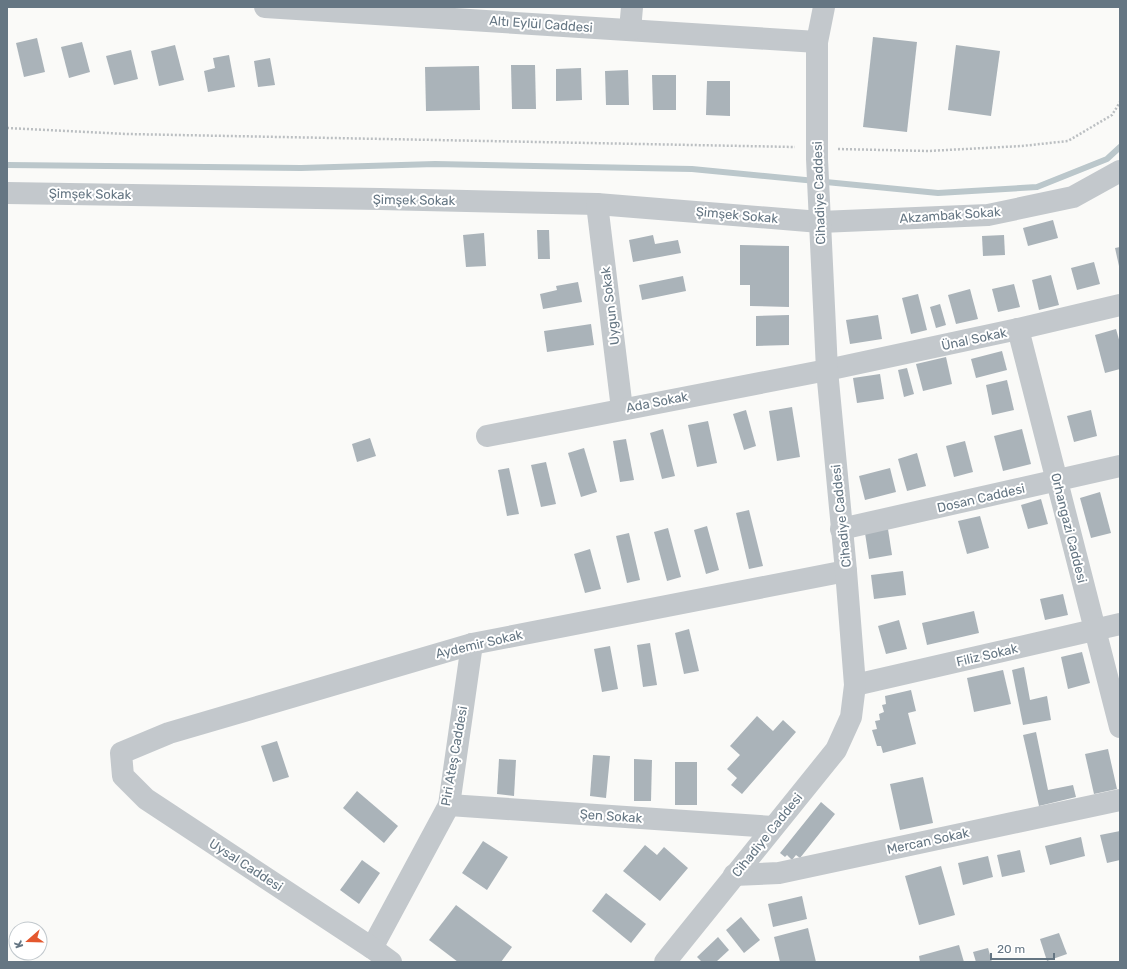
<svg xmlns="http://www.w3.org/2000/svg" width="1127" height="969" viewBox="0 0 1127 969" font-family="Rubik,sans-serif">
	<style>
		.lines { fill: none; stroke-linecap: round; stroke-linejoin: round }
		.stream { stroke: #bbc7cb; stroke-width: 6 }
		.building { fill: #aab3b9 }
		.path { stroke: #bbbfc2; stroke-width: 2.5; stroke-dasharray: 2 2; stroke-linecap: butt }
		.minor { stroke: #c3c8cc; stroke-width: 22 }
		.labels { text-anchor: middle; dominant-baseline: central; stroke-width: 4; stroke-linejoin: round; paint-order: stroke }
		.street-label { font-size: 13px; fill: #657683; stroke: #fff }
	</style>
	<rect width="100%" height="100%" fill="#fafaf8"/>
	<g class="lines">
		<polyline class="stream" points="7,165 301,168 435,164 692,169 938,193 1037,187 1107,159 1120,147"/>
	</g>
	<g class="building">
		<polygon points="873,37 917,42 907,132 863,127"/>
		<polygon points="37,38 45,72 24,77 16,43"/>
		<polygon points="82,42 90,72 69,78 61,47"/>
		<polygon points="175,45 184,80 159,86 151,51"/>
		<polygon points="956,45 1000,51 991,116 948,110"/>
		<polygon points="131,50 138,79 114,85 106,56"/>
		<polygon points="229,55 235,87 208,92 204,71 215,68 213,58"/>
		<polygon points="270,58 275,85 258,87 254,61"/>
		<polygon points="511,65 535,65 536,109 512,109"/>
		<polygon points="479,66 480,110 426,111 425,67"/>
		<polygon points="581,68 582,100 556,101 556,69"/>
		<polygon points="628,70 629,105 606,105 605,71"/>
		<polygon points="652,75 676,75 676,110 653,110"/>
		<polygon points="707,81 730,81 730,116 706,115"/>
		<polygon points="1053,220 1058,238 1028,246 1023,228"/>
		<polygon points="537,230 549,230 550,259 538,259"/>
		<polygon points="484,233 486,266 466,267 463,235"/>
		<polygon points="653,235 655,244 678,240 681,253 633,262 629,240"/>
		<polygon points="1004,235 1005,255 983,256 982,236"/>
		<polygon points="740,245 789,246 789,307 750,306 750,285 740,285"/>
		<polygon points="1120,247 1120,266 1119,266 1115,248"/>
		<polygon points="1094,262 1100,284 1077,290 1071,268"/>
		<polygon points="1051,275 1059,305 1039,310 1032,280"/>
		<polygon points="683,276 686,291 642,300 639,285"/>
		<polygon points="578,282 582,302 543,309 540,294 557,290 556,286"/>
		<polygon points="1014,284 1020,307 998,312 992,289"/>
		<polygon points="970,289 978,319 956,324 948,295"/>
		<polygon points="918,294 927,330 911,334 902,298"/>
		<polygon points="940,304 946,325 936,328 930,307"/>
		<polygon points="789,315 789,345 756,346 756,316"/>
		<polygon points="878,315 882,339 850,344 846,320"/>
		<polygon points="591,324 594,345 547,352 544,331"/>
		<polygon points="1116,329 1120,343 1120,369 1105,373 1095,335"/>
		<polygon points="1002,351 1007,370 976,378 971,359"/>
		<polygon points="946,357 952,384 923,391 916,364"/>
		<polygon points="907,368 914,394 904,397 898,370"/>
		<polygon points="880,374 884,399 857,403 853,378"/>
		<polygon points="1007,380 1014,410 992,415 986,385"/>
		<polygon points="792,407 800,457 777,461 769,411"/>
		<polygon points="746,410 756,446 744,450 733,414"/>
		<polygon points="1091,410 1097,436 1074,442 1067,416"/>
		<polygon points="708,421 717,463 697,467 688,425"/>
		<polygon points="663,429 675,476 662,479 650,433"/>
		<polygon points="1022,429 1031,464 1003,471 994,436"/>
		<polygon points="370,438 376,456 357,462 352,444"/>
		<polygon points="626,439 634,480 620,482 613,441"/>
		<polygon points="965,441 973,472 954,477 946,446"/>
		<polygon points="584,448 597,492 581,497 568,453"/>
		<polygon points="917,453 926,486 907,491 898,459"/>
		<polygon points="546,462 556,504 541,507 531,465"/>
		<polygon points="509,468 519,514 507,516 498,470"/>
		<polygon points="890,468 896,492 865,500 859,476"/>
		<polygon points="1100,492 1111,533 1091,538 1080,498"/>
		<polygon points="1041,499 1048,524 1028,529 1021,505"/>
		<polygon points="749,510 763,566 749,569 736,513"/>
		<polygon points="980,516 989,548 967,554 958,521"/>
		<polygon points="707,526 719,570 706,574 694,530"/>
		<polygon points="668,528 681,577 667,581 654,532"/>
		<polygon points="888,529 892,555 869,559 865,533"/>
		<polygon points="629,533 640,580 627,583 616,536"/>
		<polygon points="590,549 601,589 585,593 574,554"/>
		<polygon points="903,571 906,595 874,599 871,575"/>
		<polygon points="1063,594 1068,615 1045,620 1040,599"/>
		<polygon points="974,611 979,633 927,645 922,623"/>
		<polygon points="899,620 907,649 886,654 878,626"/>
		<polygon points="689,629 699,671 684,674 675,633"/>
		<polygon points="650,643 657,685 643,687 637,645"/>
		<polygon points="610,646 618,689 602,692 594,649"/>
		<polygon points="1082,652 1090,683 1068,689 1061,657"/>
		<polygon points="1024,667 1030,700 1047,696 1051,720 1023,725 1012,670"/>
		<polygon points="1003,670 1011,704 974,712 967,678"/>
		<polygon points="911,690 916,711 908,713 916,744 883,753 881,746 877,746 872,730 877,729 875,721 880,720 879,714 884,712 882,705 886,704 885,696"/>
		<polygon points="757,716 773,731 783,720 796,732 742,794 731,785 737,778 727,769 740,755 730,746"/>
		<polygon points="1036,732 1048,790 1073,785 1076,797 1039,806 1023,735"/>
		<polygon points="277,741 289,777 273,782 261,746"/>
		<polygon points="1108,749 1117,789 1094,794 1085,754"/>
		<polygon points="593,755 610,756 606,798 590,796"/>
		<polygon points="499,759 516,760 514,796 497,794"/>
		<polygon points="634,759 652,760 651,801 634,801"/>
		<rect x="675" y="762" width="22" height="43"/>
		<polygon points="923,777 933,823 900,830 890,784"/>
		<polygon points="357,791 398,826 384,843 343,808"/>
		<polygon points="821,802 835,814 800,858 796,855 792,860 787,855 785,857 780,853"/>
		<polygon points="1120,831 1120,860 1107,863 1100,835"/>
		<polygon points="1081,837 1085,856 1050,865 1045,846"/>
		<polygon points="483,841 508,857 487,890 462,873"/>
		<polygon points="645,845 657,855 664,847 688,868 660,901 623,871"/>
		<polygon points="1020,850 1025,872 1002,877 997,855"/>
		<polygon points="988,856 993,877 963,885 958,863"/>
		<polygon points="362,860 380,873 359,904 340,890"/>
		<polygon points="941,866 955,915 919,925 905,876"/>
		<polygon points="606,893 646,924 631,943 592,911"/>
		<polygon points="802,896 807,919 773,927 768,904"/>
		<polygon points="456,905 512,947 501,962 458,962 429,940"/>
		<polygon points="741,917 760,940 744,953 726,930"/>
		<polygon points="808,928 816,962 780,962 774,937"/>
		<polygon points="1059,933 1067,954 1047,961 1040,939"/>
		<polygon points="718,937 729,950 716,962 702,962 697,957"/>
		<polygon points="959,945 964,962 920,962 919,956"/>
		<polygon points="988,948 992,962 976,962 973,952"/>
	</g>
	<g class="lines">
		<g class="path">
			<polyline points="7,128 127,134 795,147"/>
			<polyline points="838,149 928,151 1022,146 1068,141 1112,115 1120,102"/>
		</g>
		<g class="minor">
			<polyline points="265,7 817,42"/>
			<polyline points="630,30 632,7"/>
			<polyline points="7,193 380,199 597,204 820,222 988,215 1073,197 1120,171"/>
			<polyline points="597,204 622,409"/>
			<polyline points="1018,329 1120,727"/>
			<polyline points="487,436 827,370 1018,329 1120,305"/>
			<polyline points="841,529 1120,466"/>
			<polyline points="855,685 1120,624"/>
			<polyline points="449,805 773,827"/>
			<polyline points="734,875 779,873 1120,800"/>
			<polyline points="372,948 449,805 472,644"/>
			<polyline points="391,962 372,948 146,799 123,776 121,753 169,733 472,644 846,571"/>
			<polyline points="665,962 836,750 851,717 855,685 846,571 827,370 817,159 817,42 824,7"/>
		</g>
	</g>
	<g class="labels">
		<g class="street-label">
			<text transform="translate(541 24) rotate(4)">Altı Eylül Caddesi</text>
			<text transform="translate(819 193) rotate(-92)">Cihadiye Caddesi</text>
			<text transform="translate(90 194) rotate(1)">Şimşek Sokak</text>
			<text transform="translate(414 200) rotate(1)">Şimşek Sokak</text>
			<text transform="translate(737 215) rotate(5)">Şimşek Sokak</text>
			<text transform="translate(950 215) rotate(-4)">Akzambak Sokak</text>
			<text transform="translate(610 306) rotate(-97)">Uygun Sokak</text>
			<text transform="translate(974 339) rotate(-12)">Ünal Sokak</text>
			<text transform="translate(657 402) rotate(-11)">Ada Sokak</text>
			<text transform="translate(981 498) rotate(-13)">Dosan Caddesi</text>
			<text transform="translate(841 516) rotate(-96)">Cihadiye Caddesi</text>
			<text transform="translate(1069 528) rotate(76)">Orhangazi Caddesi</text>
			<text transform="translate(479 644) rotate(-13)">Aydemir Sokak</text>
			<text transform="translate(987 655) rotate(-13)">Filiz Sokak</text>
			<text transform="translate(454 756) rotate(-80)">Piri Ateş Caddesi</text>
			<text transform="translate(611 816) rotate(4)">Şen Sokak</text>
			<text transform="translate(767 835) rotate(-51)">Cihadiye Caddesi</text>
			<text transform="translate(928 841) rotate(-12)">Mercan Sokak</text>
			<text transform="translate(246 865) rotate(33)">Uysal Caddesi</text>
		</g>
	</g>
	<rect width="1127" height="969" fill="none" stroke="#657683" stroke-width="16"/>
	<g transform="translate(28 941) rotate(250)"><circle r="19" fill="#ffffff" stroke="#c1c8cd"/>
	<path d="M0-3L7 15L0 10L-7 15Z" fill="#e4572e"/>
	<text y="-6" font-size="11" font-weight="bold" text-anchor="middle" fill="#657683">K</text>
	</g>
	<path d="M991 953v6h63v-6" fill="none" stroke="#657683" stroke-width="2"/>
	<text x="997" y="953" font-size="12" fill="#657683" stroke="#ffffff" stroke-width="3" paint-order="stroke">20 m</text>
</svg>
